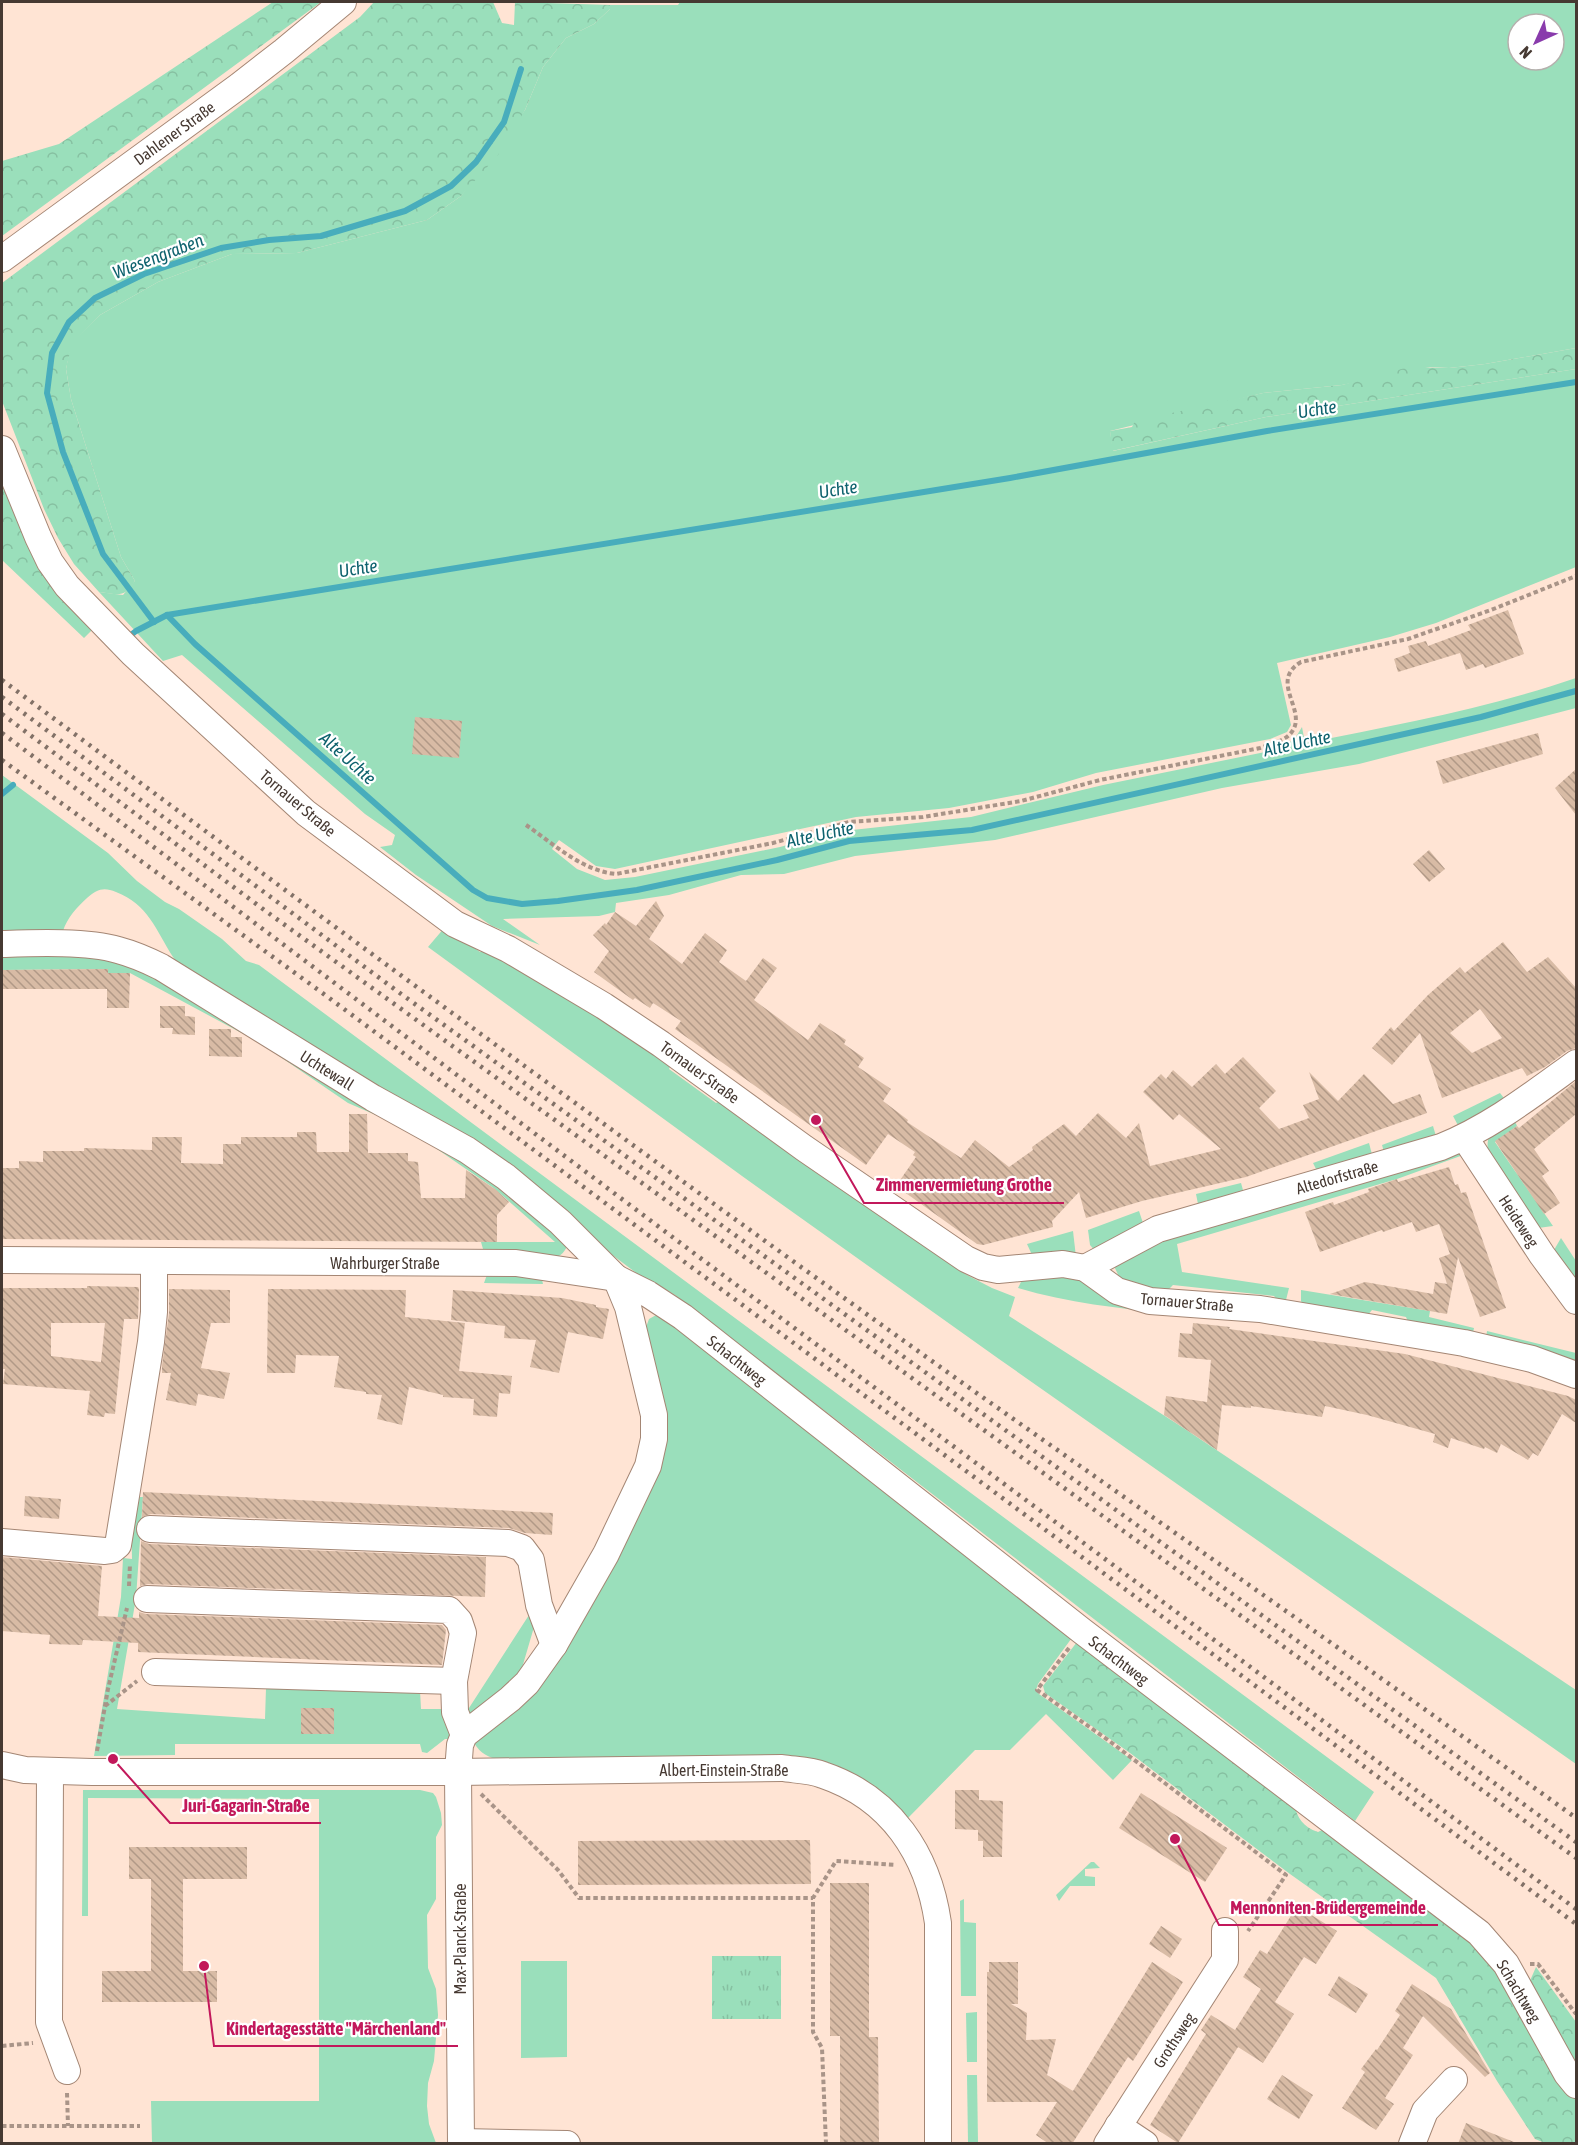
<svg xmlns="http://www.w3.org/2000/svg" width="1578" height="2145" viewBox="0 0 1578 2145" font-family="'Asap Condensed',sans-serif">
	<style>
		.green { fill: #9adfbb; fill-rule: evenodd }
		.forest { fill: url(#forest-crowns) }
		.park { fill: url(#park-tufts) }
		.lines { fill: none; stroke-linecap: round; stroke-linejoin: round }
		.stream { stroke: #48adbc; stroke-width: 6 }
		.building { fill: url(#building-back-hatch); fill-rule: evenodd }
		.minor-casing { stroke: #a48674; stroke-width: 28 }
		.path { stroke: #a99488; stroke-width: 4; stroke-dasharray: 4.5 3; stroke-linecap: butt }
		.minor { stroke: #fff; stroke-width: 26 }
		.rail { stroke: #827167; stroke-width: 4.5; stroke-dasharray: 3 6; stroke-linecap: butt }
		.labels { text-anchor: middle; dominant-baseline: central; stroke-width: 4.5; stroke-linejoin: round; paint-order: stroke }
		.street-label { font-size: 16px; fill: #463932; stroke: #fff }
		.water-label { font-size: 18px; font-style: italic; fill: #0e626e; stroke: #fff }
		.leader { fill: none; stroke: #c2185b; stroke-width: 2 }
		.callout-dot { fill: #c2185b; stroke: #fff; stroke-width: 2 }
		.callout-label { font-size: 18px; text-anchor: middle; font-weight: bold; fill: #c2185b; stroke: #fff; stroke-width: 4.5; stroke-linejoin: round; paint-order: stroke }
	</style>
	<defs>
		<pattern id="forest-crowns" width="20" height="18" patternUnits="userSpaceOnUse" patternTransform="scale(1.5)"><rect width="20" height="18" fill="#9adfbb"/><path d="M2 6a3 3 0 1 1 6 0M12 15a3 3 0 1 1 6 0" fill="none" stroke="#86c0a1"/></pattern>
		<pattern id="park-tufts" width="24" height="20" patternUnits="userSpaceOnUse" patternTransform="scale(1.5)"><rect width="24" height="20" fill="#9adfbb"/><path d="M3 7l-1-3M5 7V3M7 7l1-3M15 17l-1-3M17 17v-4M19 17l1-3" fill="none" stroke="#86c0a1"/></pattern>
		<pattern id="building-back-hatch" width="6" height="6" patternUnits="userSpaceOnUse" patternTransform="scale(1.5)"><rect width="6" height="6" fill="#d8bba5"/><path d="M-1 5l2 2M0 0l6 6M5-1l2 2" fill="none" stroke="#b19987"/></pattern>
	</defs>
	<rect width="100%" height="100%" fill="#ffe4d4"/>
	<g class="green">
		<path d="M680,2H1576V348L1485,364L1449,368L1430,367L1342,385L1263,393L1110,431L1113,451L1266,417L1576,369V567L1436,623L1390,637L1277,663L1291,725L1287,732L1270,739L1096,773L1033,792L949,808L856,817L615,869L596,866L559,840L552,849L577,869L605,880L635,877L780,847L834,832L971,817L1103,785L1270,751L1294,740L1302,727L1305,743C1396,725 1488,708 1576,678V708L1359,764L1222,788L995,840L855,856L784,874L741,875L669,895L616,903L615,912L599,916L503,919L540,945L492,926L416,875L380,847L392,845L395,835L365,814L182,655L163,661L99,592L123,595L135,581L121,557L71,399L66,369L71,343L100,315L158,282L232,254L297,253L427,220L461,196L525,110L543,67L566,38L594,24L610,9V5H678ZM1518,24H1554V60H1518Z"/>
		<path d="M2,775L108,853L137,881L165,902L179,909L222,939L246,961L259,965L1374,1792L1355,1821L675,1295L657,1284L647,1281L591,1239L189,974C183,969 177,963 173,957C156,930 148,904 116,892C104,887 97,889 87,898C77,907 67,918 63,931L2,936Z"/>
		<polygon points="445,927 480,952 495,947 672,1062 669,1069 716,1103 724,1099 740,1110 743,1121 965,1274 992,1288 1015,1297 1009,1316 1182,1427 1576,1690 1576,1764 999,1359 742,1176 428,947"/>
		<path d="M2,950L117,956L479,1162L568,1243C566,1251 561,1256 553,1259L489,1254L483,1249L481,1242H555L495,1189L408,1129L348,1103L260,1043L130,973H108V969L2,970Z"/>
		<polygon points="1500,1093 1507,1102 1461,1131 1453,1116"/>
		<path d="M1512,1115L1517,1126L1495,1142L1553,1226L1538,1228L1489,1155C1483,1133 1497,1127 1512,1115Z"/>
		<polygon points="1433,1126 1438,1143 1386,1159 1382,1145"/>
		<polygon points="1369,1143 1374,1162 1320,1177 1313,1163"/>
		<polygon points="1452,1153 1466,1154 1397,1179 1177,1244 1182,1272 1289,1288 1285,1304 1280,1303 1274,1296 1173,1285 1166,1292 1121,1281 1114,1266 1124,1252"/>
		<polygon points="1241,1183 1245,1197 1199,1209 1196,1194"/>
		<polygon points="1139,1211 1144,1226 1097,1253 1090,1245 1088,1230"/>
		<polygon points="1073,1231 1076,1257 1033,1257 1027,1244"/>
		<polygon points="1561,1238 1576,1261 1576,1286 1554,1250"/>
		<polygon points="488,1272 541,1275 543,1284 484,1283"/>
		<path d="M1062,1272L1170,1314C1119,1308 1068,1303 1018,1288L1024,1276Z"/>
		<polygon points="1301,1290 1430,1311 1429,1317 1474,1328 1472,1337 1409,1324 1406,1317 1372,1310 1366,1317 1304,1306 1301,1301"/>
		<path d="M658,1314L1074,1635L1038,1684L1036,1690L1039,1694L1132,1760L1113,1780L1046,1714L1010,1750H975L908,1818L889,1798L873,1786L500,1760C488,1757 481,1754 474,1743L651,1478L645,1330L649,1319Z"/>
		<polygon points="1487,1331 1576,1353 1576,1364 1486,1338"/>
		<polygon points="134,1497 143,1497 136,1598 117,1709 265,1719 266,1688 420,1690 421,1709 448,1709 453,1724 450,1739 445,1739 427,1753 422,1752 420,1744 175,1744 175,1755 94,1756 121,1597 123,1558 132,1559 131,1512"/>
		<polygon points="529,1615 534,1627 517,1685 468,1717 462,1709 469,1708"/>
		<polygon points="83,1790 420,1790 433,1793 436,1797 441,1813 442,1825 436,1837 436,1899 427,1915 428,1968 436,1989 438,2015 434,2061 428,2083 427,2106 429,2124 436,2143 152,2143 151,2101 319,2101 319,1799 88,1798 88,1916 82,1916"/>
		<polygon points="1091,1862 1094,1862 1100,1868 1085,1869 1085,1876 1095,1877 1095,1886 1070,1886 1059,1901 1056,1895"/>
		<polygon points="964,1899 964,1922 976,1923 976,1996 961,1996 960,1901"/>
		<polygon points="521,1961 567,1961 567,2057 521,2058"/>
		<polygon points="977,2012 977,2062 967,2062 966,2013"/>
		<polygon points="967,2075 977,2075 978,2143 968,2143"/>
	</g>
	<g class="forest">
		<polygon points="273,2 321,2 2,236 2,161 59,144"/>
		<path d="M374,2H493L502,23L514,25L515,2L610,5V9L594,24L566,38L543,67L525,110L498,155L461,196L427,220L297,253L232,254L158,282L100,315L72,343L66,369L71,399L121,557L135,581C124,599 118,594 99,592L74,564L58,538L44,509L2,401V283L360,17Z"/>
		<polygon points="1576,348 1576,369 1266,417 1112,451 1110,431 1132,427 1135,421 1263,393 1342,385 1409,367 1449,368 1485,364"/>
		<polygon points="2,467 95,630 91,631 84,638 2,560"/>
		<path d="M1077,1642L1294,1803C1297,1818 1303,1827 1318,1832L1324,1829L1478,1939L1576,2096V2143H1545L1535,2139L1497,2081L1436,1978L1290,1874L1130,1753L1045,1693L1043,1686Z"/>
		<polygon points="1536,1967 1576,2022 1576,2075 1529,1983"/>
	</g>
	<rect class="park" x="712" y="1956" width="69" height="63"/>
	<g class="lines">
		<g class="stream">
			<polyline points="167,615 195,644 473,890 487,898 522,904 558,901 637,890 777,860 849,841 972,830 1481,717 1576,691"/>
			<polyline points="154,622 103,554 63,452 47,393 52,353 69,322 95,298 144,274 221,248 269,240 321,236 405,211 451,186 476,162 504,122 521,69"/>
			<polyline points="127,638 136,631 167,615 1010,478 1267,431 1576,382"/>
			<polyline points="2,794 13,785"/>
		</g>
	</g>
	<g class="building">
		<polygon points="1508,610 1524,654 1485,668 1483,664 1466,670 1460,653 1398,672 1394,659 1410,653 1408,646 1426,641 1428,646 1471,630 1468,625"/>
		<polygon points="415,717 462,721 459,758 412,754"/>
		<polygon points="1538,733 1543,754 1443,784 1436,761"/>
		<polygon points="1576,769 1576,815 1555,788"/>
		<polygon points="1429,850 1445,869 1429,882 1413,864"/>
		<polygon points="656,901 664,916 649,939 682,964 705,933 727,950 719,962 746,981 763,958 777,968 754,1000 808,1040 820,1023 846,1040 844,1044 864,1058 858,1067 891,1089 883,1101 908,1120 907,1122 961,1158 975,1140 1009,1167 1033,1150 1032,1147 1064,1124 1076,1136 1098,1113 1126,1138 1139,1123 1150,1166 1221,1149 1179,1114 1173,1120 1143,1092 1161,1074 1166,1079 1173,1070 1192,1087 1216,1064 1225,1074 1243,1057 1276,1091 1259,1108 1279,1129 1309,1118 1303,1105 1319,1099 1309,1072 1338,1101 1364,1074 1393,1104 1420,1094 1427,1113 1246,1177 1142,1201 1086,1218 1079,1192 1052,1221 1053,1227 983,1245 977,1244 896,1186 916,1157 913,1155 915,1152 888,1134 866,1165 675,1029 681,1021 653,1003 650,1008 635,998 633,1000 594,972 609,951 593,935 605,923 606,925 615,912 636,926"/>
		<path d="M1503,942L1527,972L1548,957L1576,988V1048L1567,1051L1545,1067L1527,1076L1522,1068L1442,1098L1420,1033L1392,1065L1372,1048L1391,1027L1394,1031L1428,995L1460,967L1465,973ZM1480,1009L1502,1038L1472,1053L1450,1033Z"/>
		<polygon points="108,969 108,973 130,973 129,1008 107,1008 107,989 2,989 2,970"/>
		<polygon points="160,1006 185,1006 185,1016 195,1017 195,1035 172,1034 173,1028 160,1028"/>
		<polygon points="209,1029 231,1029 231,1037 242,1037 242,1057 209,1056"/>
		<polygon points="1576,1081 1576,1114 1534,1149 1549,1171 1542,1176 1560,1203 1544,1214 1495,1141 1517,1126 1519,1128"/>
		<polygon points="349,1114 367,1114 368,1153 408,1153 408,1161 418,1162 421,1198 465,1198 466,1170 495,1189 509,1202 497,1215 497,1242 2,1239 2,1168 19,1168 19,1161 43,1162 43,1151 84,1151 84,1148 152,1150 152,1137 182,1137 181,1163 223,1164 223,1144 241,1144 241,1137 297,1137 297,1132 316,1132 317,1152 349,1152"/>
		<polygon points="1449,1167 1455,1185 1458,1184 1461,1193 1466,1192 1506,1308 1480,1317 1458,1257 1447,1314 1330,1294 1365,1282 1433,1294 1435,1282 1447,1284 1439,1258 1450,1254 1439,1224 1416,1232 1412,1222 1383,1232 1382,1230 1320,1252 1305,1212 1333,1202 1334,1205 1369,1192 1368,1189 1397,1179 1398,1182"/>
		<path d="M87,1286L138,1287L139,1289L138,1319H124L115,1414L105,1413L104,1417L87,1415L90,1391L3,1384L5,1369H2V1288H87ZM51,1323H105L101,1362L51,1356Z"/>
		<polygon points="169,1289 230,1290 230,1323 211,1323 201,1368 230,1373 224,1399 198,1394 196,1406 166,1400 171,1373 162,1373 162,1366 169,1313"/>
		<polygon points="268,1289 406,1290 405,1317 465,1323 459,1371 512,1376 510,1394 499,1393 497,1417 473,1415 474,1399 443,1397 443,1395 409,1387 402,1425 377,1419 382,1395 366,1394 366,1392 334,1387 339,1356 296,1355 295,1373 267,1373"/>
		<polygon points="453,1290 562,1298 596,1305 596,1307 609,1309 603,1339 568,1332 559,1373 530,1367 536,1340 504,1338 505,1326 451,1320"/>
		<polygon points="1193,1323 1230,1327 1229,1329 1405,1354 1568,1396 1576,1400 1576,1423 1562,1414 1538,1456 1533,1453 1528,1460 1501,1444 1497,1453 1485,1447 1484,1449 1451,1438 1448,1448 1433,1442 1435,1434 1367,1415 1325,1406 1322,1417 1251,1406 1251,1408 1222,1405 1217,1450 1164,1415 1166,1396 1207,1402 1211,1360 1178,1357 1180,1333 1192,1334"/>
		<polygon points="143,1492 553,1513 552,1535 525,1533 509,1528 151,1514 142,1517"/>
		<polygon points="25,1496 61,1499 59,1519 24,1516"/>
		<polygon points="141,1541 149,1544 486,1557 485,1597 148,1584 140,1586"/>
		<polygon points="2,1557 102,1566 98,1616 139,1618 139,1612 146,1614 442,1625 446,1630 442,1665 138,1652 138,1643 83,1640 82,1645 49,1644 50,1635 2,1631"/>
		<rect x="301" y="1708" width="33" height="26"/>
		<polygon points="955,1790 979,1790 979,1800 1003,1801 1002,1857 983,1857 983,1841 978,1841 978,1830 955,1829"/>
		<polygon points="1141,1793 1227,1848 1205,1882 1119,1828"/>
		<polygon points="810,1840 811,1884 578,1885 578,1841"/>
		<polygon points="129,1847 247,1847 247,1879 183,1879 183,1971 217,1971 217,2002 102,2002 102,1971 151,1971 151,1879 129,1879"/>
		<polygon points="830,1883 869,1883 869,2037 878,2037 879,2144 840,2144 840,2036 830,2036"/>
		<polygon points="1297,1906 1337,1931 1316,1964 1304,1957 1275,2002 1294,2014 1263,2063 1238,2047 1178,2143 1150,2125 1206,2034 1201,2030 1211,2015 1235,2030 1261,1989 1243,1977 1260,1950 1267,1954"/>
		<polygon points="1161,1926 1182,1939 1170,1958 1149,1944"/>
		<polygon points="989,1962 1018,1962 1018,2004 1011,2004 1027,2013 1026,2040 1056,2039 1047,2075 1073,2091 1152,1962 1183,1982 1133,2061 1128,2057 1072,2144 1049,2144 1036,2135 1057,2102 987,2102 987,1972 989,1972"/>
		<polygon points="1339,1976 1368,1994 1356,2013 1328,1995"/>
		<polygon points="1412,1984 1451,2009 1490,2073 1485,2077 1423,2016 1403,2048 1413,2055 1385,2098 1394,2104 1376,2130 1342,2108 1365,2072 1361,2069 1376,2049 1377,2050 1400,2015 1395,2011"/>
		<polygon points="1282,2075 1313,2095 1299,2119 1267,2099"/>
		<polygon points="1466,2123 1514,2142 1514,2144 1458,2144"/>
	</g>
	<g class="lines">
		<g class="minor-casing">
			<g id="minor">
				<polyline points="2,259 239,86 284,51 343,2"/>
				<polyline points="2,449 38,537 50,562 67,586 133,654 306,813 455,924 508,949 604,1006 661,1044 804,1148 966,1259 983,1267 998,1270 1063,1264 1085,1268 1117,1291 1150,1301 1260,1309 1464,1343 1532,1359 1576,1375"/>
				<path d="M2,944C34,943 87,941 118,950C133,954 147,960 161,967L373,1098L467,1150L506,1177L560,1222L616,1278L628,1307L654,1415V1439L648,1466L606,1554L554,1645L527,1683L510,1699L464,1735L460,1745L458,1772L461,2144"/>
				<polyline points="1465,1138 1542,1255 1576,1301"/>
				<polyline points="2,1260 516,1263 616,1278 648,1294 683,1317 1082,1631 1479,1933 1506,1964 1567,2074 1576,2085"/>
				<path d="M1085,1268L1158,1229L1441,1147C1491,1127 1533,1094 1576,1063"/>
				<polyline points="150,1529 508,1543 522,1548 531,1560 539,1605 554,1645"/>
				<polyline points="2,1542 105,1551 112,1550 118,1545 151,1342 154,1312 154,1262"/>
				<polyline points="147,1599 449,1610 459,1621 463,1633 454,1681 455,1712 464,1735"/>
				<polyline points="155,1672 454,1681"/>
				<path d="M2,1765L25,1770L92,1772H458L782,1768C795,1770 811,1770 823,1775C891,1798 928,1854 938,1923V2144"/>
				<polyline points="50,1771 49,2022 67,2071"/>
				<polyline points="1118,2126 1145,2144"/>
				<polyline points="461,2142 567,2144"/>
				<polyline points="1107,2144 1225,1960 1225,1931"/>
				<polyline points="1412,2144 1425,2111 1454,2080"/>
			</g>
		</g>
		<g class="path">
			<path d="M526,825C554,844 582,871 616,874L773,843L849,822L923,817L1021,801L1100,780L1260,748C1271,744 1287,741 1293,730C1306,709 1269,681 1301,662L1408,639L1491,610L1576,576"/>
			<polyline points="129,1586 130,1564"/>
			<polyline points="1069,1648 1037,1690 1108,1740 1286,1875 1248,1931"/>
			<polyline points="105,1706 137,1681"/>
			<polyline points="97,1751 108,1689 127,1608"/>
			<polyline points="481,1794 558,1870 579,1898 813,1898"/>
			<polyline points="1530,1964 1538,1964 1576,2014"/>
			<polyline points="2,2046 33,2043"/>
			<polyline points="67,2093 68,2126"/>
			<polyline points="2,2126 140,2126"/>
			<polyline points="826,2144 822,2048 813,2032 813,1898 836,1861 896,1865"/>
		</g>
		<use href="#minor" class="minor"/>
		<g class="rail">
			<path d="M2,680C323,919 645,1156 971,1389C1173,1532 1376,1673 1576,1818"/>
			<polyline points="2,697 397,991 1576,1842"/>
			<polyline points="2,714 267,912 1576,1858"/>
			<polyline points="2,733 715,1269 1576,1909"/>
			<polyline points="2,760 317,989 1576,1924"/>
		</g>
	</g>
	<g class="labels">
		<g class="street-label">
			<text transform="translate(174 133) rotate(-36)">Dahlener Straße</text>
			<text transform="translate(298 803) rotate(40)">Tornauer Straße</text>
			<text transform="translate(327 1070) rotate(32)">Uchtewall</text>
			<text transform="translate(700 1072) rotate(36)">Tornauer Straße</text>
			<text transform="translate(1337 1177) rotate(-16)">Altedorfstraße</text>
			<text transform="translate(1519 1221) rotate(57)">Heideweg</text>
			<text x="385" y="1263">Wahrburger Straße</text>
			<text transform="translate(1187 1302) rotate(5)">Tornauer Straße</text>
			<text transform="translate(737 1360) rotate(38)">Schachtweg</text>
			<text transform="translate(1119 1660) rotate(37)">Schachtweg</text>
			<text x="724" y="1770">Albert-Einstein-Straße</text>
			<text transform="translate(460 1939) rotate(-90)">Max-Planck-Straße</text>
			<text transform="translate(1519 1991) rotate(59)">Schachtweg</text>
			<text transform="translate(1174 2040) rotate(-57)">Grothsweg</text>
		</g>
		<g class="water-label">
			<text transform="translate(158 256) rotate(-21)">Wiesengraben</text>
			<text transform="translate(1317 409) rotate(-9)">Uchte</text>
			<text transform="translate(838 489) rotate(-9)">Uchte</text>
			<text transform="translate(358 568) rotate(-9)">Uchte</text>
			<text transform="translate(1297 743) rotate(-12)">Alte Uchte</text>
			<text transform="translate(348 758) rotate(42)">Alte Uchte</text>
			<text transform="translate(820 834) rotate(-12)">Alte Uchte</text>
		</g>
	</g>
	<path class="leader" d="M816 1120L864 1203H1064M113 1759L170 1823H321M1175 1839L1219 1925H1438M204 1966L214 2046H458"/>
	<g class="callout-dot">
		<circle cx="816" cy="1120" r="6"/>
		<circle cx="113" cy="1759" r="6"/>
		<circle cx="1175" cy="1839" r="6"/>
		<circle cx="204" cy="1966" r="6"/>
	</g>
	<g class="callout-label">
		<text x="964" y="1191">Zimmervermietung Grothe</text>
		<text x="246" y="1812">Juri-Gagarin-Straße</text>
		<text x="1328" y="1914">Mennoniten-Brüdergemeinde</text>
		<text x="336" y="2035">Kindertagesstätte "Märchenland"</text>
	</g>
	<rect width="1578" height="2145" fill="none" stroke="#463932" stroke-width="6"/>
	<g transform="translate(1536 42) rotate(225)"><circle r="28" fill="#ffffff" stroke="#b5b0ad" stroke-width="1.5"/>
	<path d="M0-4.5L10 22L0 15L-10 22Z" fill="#893bac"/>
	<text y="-9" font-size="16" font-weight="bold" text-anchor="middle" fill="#463932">N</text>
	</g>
</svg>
